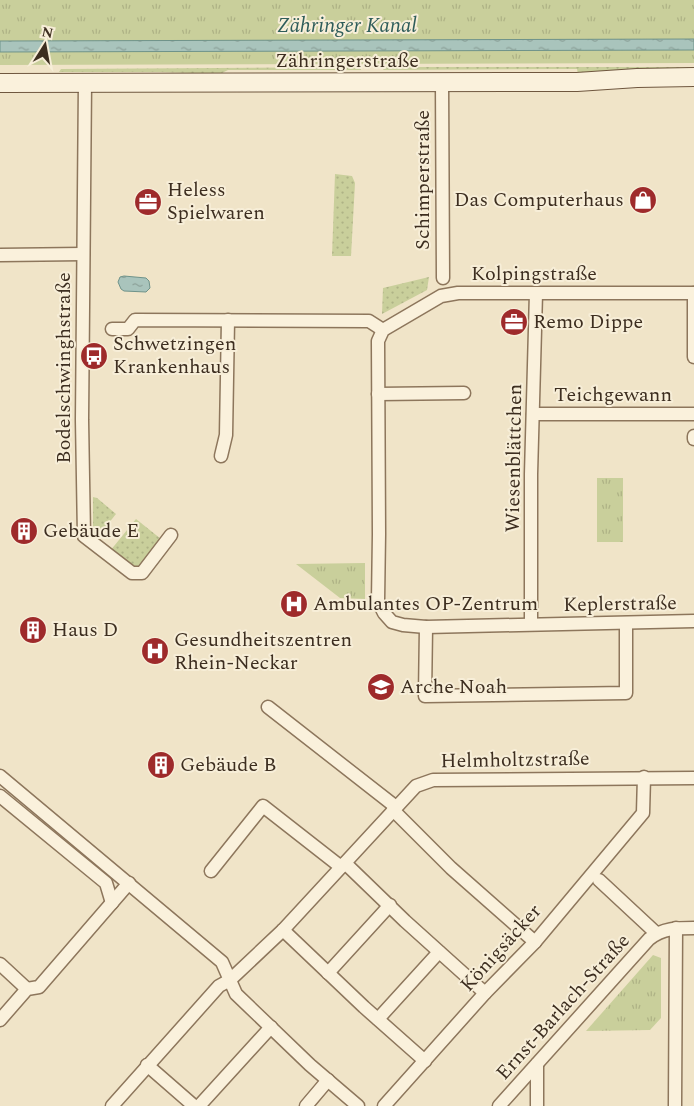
<svg xmlns="http://www.w3.org/2000/svg" width="694" height="1106" viewBox="0 0 694 1106" font-family="Spectral,serif">
	<style>
		.grass { fill: url(#grass-dots) }
		.park { fill: url(#park-tufts) }
		.water { fill: url(#water-ripples); stroke: #6f938a }
		.lines { fill: none; stroke-linecap: round; stroke-linejoin: round }
		.minor-casing { stroke: #8d765c; stroke-width: 15 }
		.secondary-casing { stroke: #6f573f; stroke-width: 20 }
		.minor { stroke: #faf1dc; stroke-width: 12 }
		.secondary { stroke: #faf1dc; stroke-width: 18 }
		.labels { text-anchor: middle; dominant-baseline: central; stroke-width: 4; stroke-linejoin: round; paint-order: stroke }
		.street-label { font-size: 20px; fill: #3d2e20; stroke: #f7eed8 }
		.poi-label { font-size: 20px; fill: #3d2e20; stroke: #f7eed8; text-anchor: start }
		.water-label { font-size: 21px; font-style: italic; fill: #2f5d5a; stroke: #f7eed8 }
	</style>
	<defs>
		<pattern id="grass-dots" width="8" height="8" patternUnits="userSpaceOnUse" patternTransform="scale(1.25)"><rect width="8" height="8" fill="#c9cf9b"/><path d="M2 2h.1M6 6h.1" fill="none" stroke="#aeb285" stroke-width="1.8" stroke-linecap="round"/></pattern>
		<pattern id="park-tufts" width="24" height="20" patternUnits="userSpaceOnUse" patternTransform="scale(1.25)"><rect width="24" height="20" fill="#c9cf9b"/><path d="M3 7l-1-3M5 7V3M7 7l1-3M15 17l-1-3M17 17v-4M19 17l1-3" fill="none" stroke="#aeb285"/></pattern>
		<pattern id="water-ripples" width="26" height="14" patternUnits="userSpaceOnUse" patternTransform="scale(1.25)"><rect width="26" height="14" fill="#a9c4bc"/><path d="M2 4q2-2 4 0t4 0M15 11q2-2 4 0t4 0" fill="none" stroke="#8ba098"/></pattern>
	</defs>
	<rect width="100%" height="100%" fill="#f0e4c8"/>
	<g class="grass">
		<polygon points="361,67 361,70 228,70 220,74 161,72 59,72 61,69"/>
		<polygon points="385,67 694,67 694,69 578,74 577,69 383,70"/>
		<polygon points="335,174 352,176 355,183 351,256 332,256"/>
		<polygon points="429,277 427,290 382,314 383,288"/>
		<polygon points="93,497 97,498 116,514 96,539 93,537"/>
		<path d="M136,519L161,539C155,548 144,573 130,566C123,563 117,556 110,551Z"/>
	</g>
	<g class="park">
		<polygon points="0,0 694,0 694,63 0,65"/>
		<rect x="597" y="478" width="26" height="64"/>
		<polygon points="365,563 365,599 340,598 296,564"/>
		<polygon points="653,955 661,958 661,1018 650,1030 586,1031"/>
	</g>
	<g class="water">
		<polygon points="694,39 694,50 0,52 0,41"/>
		<polygon points="124,276 146,278 149,281 150,288 146,292 124,291 121,289 118,282 120,277"/>
	</g>
	<g class="lines">
		<g class="minor-casing">
			<g id="minor">
				<polyline points="85,82 82,420 84,536 132,573 142,573 171,535"/>
				<polyline points="442,82 443,278"/>
				<polyline points="0,255 83,254"/>
				<polyline points="694,293 458,293 441,296 383,330 378,341 379,534 378,601 384,613 392,622 403,625 426,627 694,621"/>
				<polyline points="694,293 694,357"/>
				<polyline points="112,329 128,329 135,320 369,321 383,330"/>
				<polyline points="378,394 464,393"/>
				<polyline points="533,414 694,414"/>
				<polyline points="694,436 694,439"/>
				<polyline points="221,456 226,435 228,320"/>
				<polyline points="531,624 531,474 536,293"/>
				<polyline points="426,627 425,696 626,693 626,623"/>
				<polyline points="268,707 396,807"/>
				<polyline points="0,776 222,962 236,994 310,1065 358,1106"/>
				<polyline points="0,796 106,883 112,903"/>
				<polyline points="393,810 451,868 535,942"/>
				<polyline points="345,863 405,921 485,993"/>
				<polyline points="211,871 263,806 341,867"/>
				<polyline points="599,880 656,933"/>
				<polyline points="283,930 364,1007 425,1061"/>
				<polyline points="0,964 27,989"/>
				<polyline points="328,973 390,905"/>
				<polyline points="378,1019 439,952"/>
				<polyline points="0,1020 27,989 39,987 129,883"/>
				<polyline points="147,1065 194,1106"/>
				<polyline points="112,1106 219,986 230,980 283,930 416,786 433,780 694,778"/>
				<polyline points="199,1106 271,1027"/>
				<polyline points="306,1106 328,1080"/>
				<polyline points="384,1106 485,993 535,942 643,813 644,777"/>
				<path d="M499,1106L649,939C663,928 677,928 694,928"/>
				<polyline points="537,1106 537,1064"/>
				<polyline points="675,1106 676,928"/>
			</g>
		</g>
		<g class="secondary-casing">
			<polyline id="secondary" points="0,83 577,82 637,78 694,77"/>
		</g>
		<use href="#minor" class="minor"/>
		<use href="#secondary" class="secondary"/>
	</g>
	<defs>
		<g id="shop-disc" transform="scale(1.4375)"><circle r="9.5" fill="#9e2a2b" stroke="#f7eed8"/><path d="M-5-2.5h2.3a2.7 3.5 0 0 1 5.4 0H5L5.5 6h-11ZM-1.5-2.5h3a1.5 2.3 0 0 0-3 0Z" fill="#fff"/></g>
		<g id="office-disc" transform="scale(1.4375)"><circle r="9.5" fill="#9e2a2b" stroke="#f7eed8"/><path d="M-6-3h4V-5.5h4V-3h4V5H-6ZM-1-4.5V-3h2v-1.5ZM-6 0V1H6V0Z" fill="#fff"/></g>
		<g id="bus-disc" transform="scale(1.4375)"><circle r="9.5" fill="#9e2a2b" stroke="#f7eed8"/><path d="M-5-6H5V4H4V6H2V4H-2V6H-4V4H-5ZM-3.5-4V0h7V-4ZM-3.5 1.2v1.5H-2V1.2ZM2 1.2v1.5H3.5V1.2Z" fill="#fff"/></g>
		<g id="building-disc" transform="scale(1.4375)"><circle r="9.5" fill="#9e2a2b" stroke="#f7eed8"/><path d="M-4-6H4V6H1V3H-1V6H-4ZM-2.5-4.3h1.7v1.8h-1.7ZM.8-4.3h1.7v1.8H.8ZM-2.5-1h1.7V.8h-1.7ZM.8-1h1.7V.8H.8Z" fill="#fff"/></g>
		<g id="hospital-disc" transform="scale(1.4375)"><circle r="9.5" fill="#9e2a2b" stroke="#f7eed8"/><path d="M-5-5h3v3.5h4V-5h3V5h-3V1.5h-4V5h-3Z" fill="#fff"/></g>
		<g id="school-disc" transform="scale(1.4375)"><circle r="9.5" fill="#9e2a2b" stroke="#f7eed8"/><path d="M0-5L7-2L0 1L-7-2ZM-4 1L0 2.5L4 1V4Q0 6-4 4Z" fill="#fff"/></g>
	</defs>
	<g fill-rule="evenodd">
		<use href="#shop-disc" x="643" y="200"/>
		<use href="#office-disc" x="148" y="202"/>
		<use href="#office-disc" x="514" y="322"/>
		<use href="#bus-disc" x="94" y="356"/>
		<use href="#building-disc" x="24" y="531"/>
		<use href="#hospital-disc" x="294" y="604"/>
		<use href="#building-disc" x="33" y="630"/>
		<use href="#hospital-disc" x="155" y="651"/>
		<use href="#school-disc" x="381" y="687"/>
		<use href="#building-disc" x="161" y="765"/>
	</g>
	<g class="labels">
		<g class="street-label">
			<text x="347" y="61">Zähringerstraße</text>
			<text transform="translate(423 180) rotate(-90)">Schimperstraße</text>
			<text x="534" y="274">Kolpingstraße</text>
			<text transform="translate(64 368) rotate(-90)">Bodelschwinghstraße</text>
			<text x="613" y="395">Teichgewann</text>
			<text transform="translate(514 458) rotate(-89)">Wiesenblättchen</text>
			<text transform="translate(620 604) rotate(-1)">Keplerstraße</text>
			<text transform="translate(515 760) rotate(-1)">Helmholtzstraße</text>
			<text transform="translate(501 948) rotate(-48)">Königsäcker</text>
			<text transform="translate(563 1007) rotate(-48)">Ernst-Barlach-Straße</text>
		</g>
		<g class="poi-label">
			<text x="167" y="190">Heless<tspan x="167" dy="23">Spielwaren</tspan></text>
			<text x="624" y="200" text-anchor="end">Das Computerhaus</text>
			<text x="533" y="322">Remo Dippe</text>
			<text x="113" y="344">Schwetzingen<tspan x="113" dy="23">Krankenhaus</tspan></text>
			<text x="43" y="531">Gebäude E</text>
			<text x="313" y="604">Ambulantes OP-Zentrum</text>
			<text x="52" y="630">Haus D</text>
			<text x="174" y="640">Gesundheitszentren<tspan x="174" dy="23">Rhein-Neckar</tspan></text>
			<text x="400" y="687">Arche Noah</text>
			<text x="180" y="765">Gebäude B</text>
		</g>
		<g class="water-label">
			<text x="347" y="26">Zähringer Kanal</text>
		</g>
	</g>
	<g transform="translate(45 45) rotate(11)" stroke="#f7eed8" stroke-width="4" paint-order="stroke">
	<path d="M0-4L9 19L0 12L-9 19Z" fill="#3d2e20"/>
	<text y="-8" font-size="14" font-weight="bold" text-anchor="middle" fill="#3d2e20">N</text>
	</g>
</svg>
